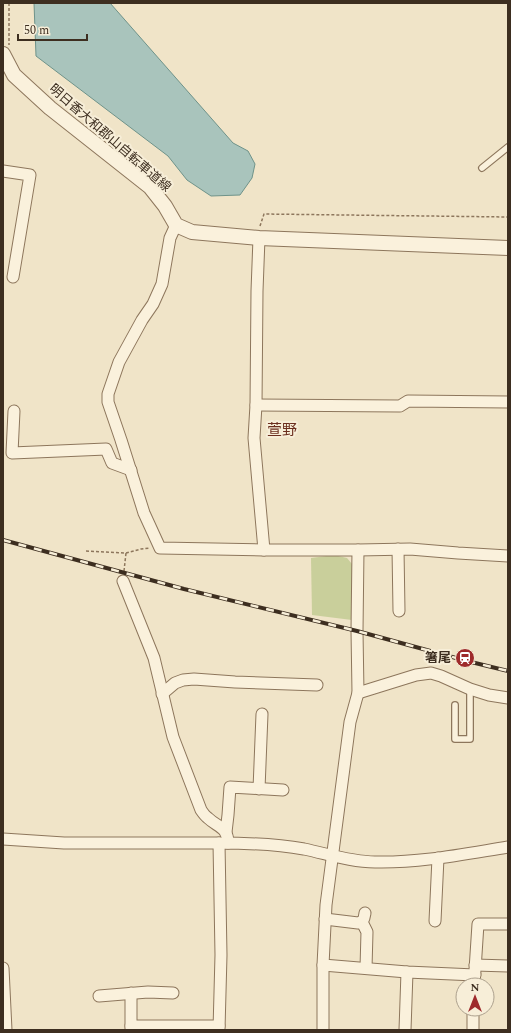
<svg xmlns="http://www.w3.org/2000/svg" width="511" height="1033" viewBox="0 0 511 1033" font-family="Spectral,'Noto Sans JP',serif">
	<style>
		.green { fill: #c9cf9b }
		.water { fill: #a9c4bc; stroke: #6f938a }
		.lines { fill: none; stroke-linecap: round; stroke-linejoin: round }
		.service-casing { stroke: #8d765c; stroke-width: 8 }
		.minor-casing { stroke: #8d765c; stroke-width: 13 }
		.tertiary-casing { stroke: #8d765c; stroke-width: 16 }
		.path { stroke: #8d765c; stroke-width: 1.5; stroke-dasharray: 3 2; stroke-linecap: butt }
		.service { stroke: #faf1dc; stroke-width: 5.5 }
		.minor { stroke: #faf1dc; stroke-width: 11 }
		.tertiary { stroke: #faf1dc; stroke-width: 14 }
		.rail-casing { stroke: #3d2e20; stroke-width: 4 }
		.rail { stroke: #f7eed8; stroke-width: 2.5; stroke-dasharray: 8; stroke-linecap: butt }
		.labels { text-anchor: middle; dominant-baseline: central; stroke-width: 4; stroke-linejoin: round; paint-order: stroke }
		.street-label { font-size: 13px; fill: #3d2e20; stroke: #f7eed8 }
		.poi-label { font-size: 13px; font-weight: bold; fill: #3d2e20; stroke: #f7eed8; text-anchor: end }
		.quarter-label { font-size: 15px; fill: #6b2e1e; stroke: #f7eed8 }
	</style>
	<rect width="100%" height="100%" fill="#f0e4c8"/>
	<polygon class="green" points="334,555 347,558 352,564 352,620 312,615 311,558"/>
	<polygon class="water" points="34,3 110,3 233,143 248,151 255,164 252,178 240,195 211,196 187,180 168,156 36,56"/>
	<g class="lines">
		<g class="service-casing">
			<g id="service">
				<polyline points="482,168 508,147"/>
				<polyline points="455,705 455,739 470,739 470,689"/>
			</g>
		</g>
		<g class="minor-casing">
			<g id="minor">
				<polyline points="3,171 30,175 13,277"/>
				<polyline points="176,225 170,238 162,284 153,304 142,320 119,362 108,394 108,402 121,440 144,513 160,548 264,550 358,550 410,549 458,553 508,556"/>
				<polyline points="259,238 257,291 256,405 254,438 264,550"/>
				<polyline points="256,405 400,406 408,401 508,402"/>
				<polyline points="14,411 12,453 106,449 112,463 131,470"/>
				<polyline points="398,549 399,611"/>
				<path d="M123,581L154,658L173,737L201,810C203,813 205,816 208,818C217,827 228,827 228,843"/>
				<polyline points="358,693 416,675 431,673 441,676 470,689 489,695 508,698"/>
				<polyline points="162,694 175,683 183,680 194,679 235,682 317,685"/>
				<polyline points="259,789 262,714"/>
				<polyline points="226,832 228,815 230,787 283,790"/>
				<polyline points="3,839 64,843 219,843"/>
				<path d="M325,919L358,923C364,921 364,919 365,913"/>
				<polyline points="435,921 438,858"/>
				<polyline points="362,922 367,932 366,968"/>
				<polyline points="323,965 407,972 475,975"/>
				<polyline points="475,965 508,966"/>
				<polyline points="3,968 6,1030"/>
				<polyline points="474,985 478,924 508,924"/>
				<polyline points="99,996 148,992 173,993"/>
				<polyline points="131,1026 219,1026"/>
				<polyline points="131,1030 131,993"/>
				<path d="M219,1030L221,955L219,843C248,843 276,844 304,849C328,854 351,862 375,862C420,863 464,854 508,847"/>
				<polyline points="323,1030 323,965 326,905 350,722 358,693 357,631 358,550"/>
				<polyline points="405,1030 407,972"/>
				<polyline points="473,1030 473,1009"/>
			</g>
		</g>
		<g class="tertiary-casing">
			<polyline id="tertiary" points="3,54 14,75 50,108 150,187 165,206 176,225 192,232 259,238 508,248"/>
		</g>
		<g class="path">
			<polyline points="9,3 9,45"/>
			<polyline points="260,226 264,214 508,217"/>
			<polyline points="86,551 126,553 141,549 150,548"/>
			<polyline points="124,571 126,553"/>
		</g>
		<use href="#service" class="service"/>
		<use href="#minor" class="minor"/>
		<use href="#tertiary" class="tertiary"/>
		<g class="rail-casing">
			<polyline id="rail" points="3,540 184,589 357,631 467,661 508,671"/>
		</g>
		<use href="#rail" class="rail"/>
	</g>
	<defs>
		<g id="station-disc" transform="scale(1)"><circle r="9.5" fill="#9e2a2b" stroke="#f7eed8"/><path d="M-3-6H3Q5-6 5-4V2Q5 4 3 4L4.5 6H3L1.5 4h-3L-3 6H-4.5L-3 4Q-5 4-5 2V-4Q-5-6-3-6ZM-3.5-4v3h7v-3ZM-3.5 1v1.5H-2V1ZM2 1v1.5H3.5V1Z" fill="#fff"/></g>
	</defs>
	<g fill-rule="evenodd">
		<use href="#station-disc" x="465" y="658"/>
	</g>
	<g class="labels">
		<g class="street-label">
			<text transform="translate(110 138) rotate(41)">明日香大和郡山自転車道線</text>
		</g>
		<g class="poi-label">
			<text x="451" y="658">箸尾</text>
		</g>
		<g class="quarter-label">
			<text x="282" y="430">萱野</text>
		</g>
	</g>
	<rect width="511" height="1033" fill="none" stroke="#3d2e20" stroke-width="8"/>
	<g transform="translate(475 997)"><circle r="19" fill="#f7eed8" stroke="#ada18e"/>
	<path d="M0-3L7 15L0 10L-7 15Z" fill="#9e2a2b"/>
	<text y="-6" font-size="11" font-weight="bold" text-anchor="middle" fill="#3d2e20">N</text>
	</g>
	<path d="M18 34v6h69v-6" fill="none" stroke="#3d2e20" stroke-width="2"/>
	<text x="24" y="34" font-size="12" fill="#3d2e20" stroke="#f7eed8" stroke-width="3" paint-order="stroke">50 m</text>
</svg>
